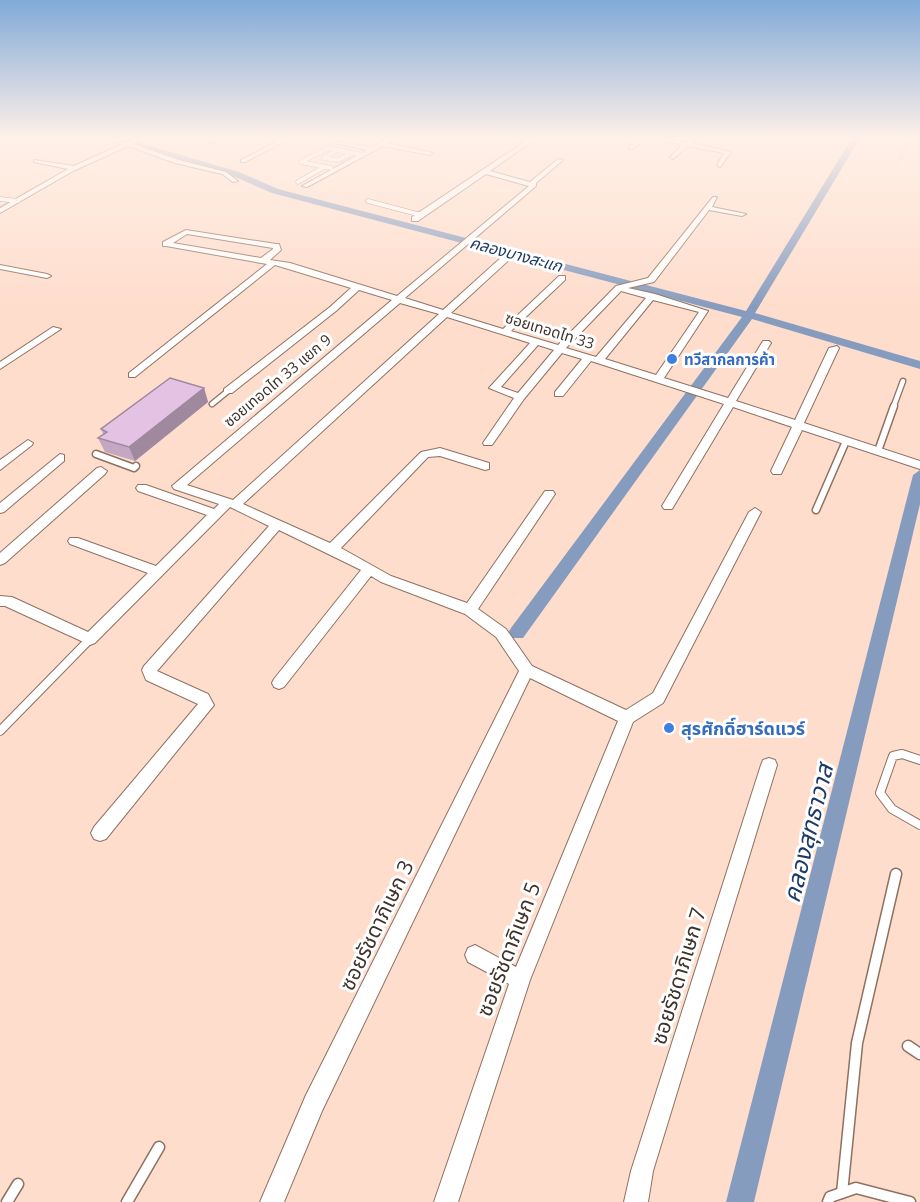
<svg xmlns="http://www.w3.org/2000/svg" width="920" height="1202" viewBox="0 0 920 1202" font-family="'Open Sans','Noto Sans Thai',sans-serif">
	<style>
		.lines { fill: none; stroke-linecap: round; stroke-linejoin: round }
		.canal { fill: #869cbf; fill-rule: evenodd }
		.service-far4-casing { stroke: #8e7162; stroke-width: 5 }
		.service-far3-casing { stroke: #8e7162; stroke-width: 7 }
		.service-far2-casing { stroke: #8e7162; stroke-width: 9 }
		.service-far1-casing { stroke: #8e7162; stroke-width: 10 }
		.service-casing { stroke: #8e7162; stroke-width: 13 }
		.minor-casing { stroke: #8e7162; stroke-width: 2 }
		.path { stroke: #ad9488; stroke-width: 1.5; stroke-dasharray: 1.5 2; stroke-linecap: butt }
		.service-far4 { stroke: #fff; stroke-width: 4 }
		.service-far3 { stroke: #fff; stroke-width: 4.5 }
		.service-far2 { stroke: #fff; stroke-width: 6 }
		.service-far1 { stroke: #fff; stroke-width: 8 }
		.service { stroke: #fff; stroke-width: 10 }
		.minor { fill: #fff; fill-rule: evenodd }
		.wall { fill: #c4a7c3 }
		.shaded-wall { fill: #a0889f }
		.building { fill: #e4c2e3; stroke: #a0889f; stroke-width: 1.5 }
		.shop-dot { fill: #3f7fe0; stroke: #fff; stroke-width: 2 }
		.labels { text-anchor: middle; dominant-baseline: central; stroke-width: 6; stroke-linejoin: round; paint-order: stroke }
		.far-street-label { font-size: 15px; fill: #3f322b; stroke: #fff }
		.far-shop-label { font-size: 15px; font-weight: bold; fill: #366cbe; stroke: #fff; text-anchor: start }
		.far-water-label { font-size: 16px; font-style: italic; fill: #1d3a68; stroke: #fff }
		.shop-label { font-size: 18px; font-weight: bold; fill: #366cbe; stroke: #fff; text-anchor: start }
		.near-street-label { font-size: 21px; fill: #3f322b; stroke: #fff }
		.near-water-label { font-size: 24px; font-style: italic; fill: #1d3a68; stroke: #fff }
	</style>
	<rect width="100%" height="100%" fill="#feddcc"/>
	<g class="lines">
		<g class="canal">
			<polygon points="110,138 123,138 239,172 278,189 746,311 852,138 860,138 755,313 920,361 920,369 752,319 523,638 511,638 508,633 511,628 742,317 272,193 233,176"/>
			<polygon points="920,470 920,504 754,1202 726,1202 913,475"/>
		</g>
		<g class="service-far4-casing">
			<g id="service-far4">
				<polyline points="337,150 324,158 338,160 352,153"/>
				<polyline points="331,168 301,162 328,148 362,155"/>
				<polyline points="298,182 324,167"/>
				<polyline points="0,199 18,201"/>
				<polyline points="368,201 421,215"/>
			</g>
		</g>
		<g class="service-far3-casing">
			<g id="service-far3">
				<polyline points="212,404 228,391"/>
				<polyline points="893,408 903,381"/>
			</g>
		</g>
		<g class="service-far2-casing">
			<g id="service-far2">
				<polyline points="878,451 894,406"/>
				<polyline points="96,454 134,468 136,466"/>
				<polyline points="816,510 846,441"/>
			</g>
		</g>
		<g class="service-far1-casing">
			<g id="service-far1">
				<polyline points="0,731 90,639"/>
				<polyline points="920,760 902,754 893,756 880,793 892,809 920,825"/>
			</g>
		</g>
		<g class="service-casing">
			<g id="service">
				<polyline points="908,1046 920,1054"/>
				<polyline points="842,1193 857,1043 896,874"/>
				<polyline points="7,1202 18,1184"/>
				<polyline points="127,1202 159,1147"/>
				<polyline points="828,1202 830,1197 856,1188 910,1202"/>
			</g>
		</g>
		<g class="minor-casing">
			<g id="minor">
				<polygon points="104,138 127,142 138,139 138,141 133,144 179,160 226,172 238,181 233,182 222,174 175,163 128,146 73,171 0,213 0,208 68,169 34,162 34,160 74,166 122,144"/>
				<polygon points="215,138 223,138 210,143 210,141"/>
				<polygon points="271,138 278,138 283,142 245,162 241,162 241,160 276,142"/>
				<polygon points="388,138 396,138 388,143 433,153 430,155 383,146 307,187 302,186 367,150 335,143 335,141 372,147"/>
				<path d="M530,138H537L490,171L530,182L558,159L563,160L536,183V186L405,298L443,310L505,254H511V258L451,313L503,329L559,276H565V280L511,331L558,345L616,286L648,278L713,197H717L712,207L746,214L742,216L709,210L654,282L628,288L655,294L708,311L664,378L728,398L763,341H769L771,343L736,401L795,420L829,348L837,346L839,348L804,423L920,461V469L802,430L781,474H773L771,471L792,427L733,407L672,509H664L662,506L724,404L591,361L563,396H555V392L582,359L562,353L524,399L492,445H484L483,443L514,398L489,388L530,343L447,317L243,504L330,543L421,452L440,448L489,463V469L485,470L440,456L428,457L341,548L391,576L467,603L545,491H553L555,494L553,497L478,609L506,629L532,666L626,710L653,693L749,512L755,508L761,512L663,703L633,722L530,980L458,1202H434L509,984L468,962L465,955L468,948L475,945L516,967L618,721L530,678L322,1111L284,1202H260L306,1095L519,671L496,637L465,614L381,582L371,576L284,687L279,689L274,687L272,683L274,679L361,570L279,530L157,671L208,694L214,705L106,839L100,841L94,839L91,833L94,827L198,704L146,680L142,670L144,666L269,526L230,507L95,643L90,645L5,606H0V596L12,597L88,632L148,573L70,544L68,541L70,538H78L156,566L207,515L138,491L136,488L138,485H146L214,509L219,504L174,489L172,486L392,300L359,290L336,311L232,393H224V389L330,307L351,288L275,265L135,377H129V373L267,264L166,246H163V242L186,230L276,244H279L281,250L270,260L290,263L397,296L529,186L486,174L418,221H412V217ZM187,234L273,248V249L261,258L173,243ZM621,291L646,298L596,357L566,348ZM653,300L699,312L656,375L605,359ZM400,303L439,314L233,500L187,485ZM538,345L554,350L518,393L501,387Z"/>
				<polygon points="638,138 645,138 633,149 629,149 629,147"/>
				<polygon points="655,138 686,142 691,138 694,140 692,143 731,152 720,167 717,165 724,153 688,146 673,159 670,157 682,145"/>
				<polygon points="0,265 47,274 51,276 47,278 0,269"/>
				<polygon points="53,327 61,329 0,369 0,362"/>
				<polygon points="28,440 33,443 32,445 0,470 0,460"/>
				<polygon points="60,454 64,455 64,461 4,512 0,513 0,503"/>
				<polygon points="101,467 107,471 105,474 5,563 0,565 0,553 97,468"/>
				<polygon points="769,758 775,760 777,765 653,1171 648,1202 624,1202 631,1171 761,765 763,760"/>
			</g>
		</g>
		<polyline class="path" points="898,161 912,138"/>
		<use href="#service-far4" class="service-far4"/>
		<use href="#service-far3" class="service-far3"/>
		<use href="#service-far2" class="service-far2"/>
		<use href="#service-far1" class="service-far1"/>
		<use href="#service" class="service"/>
		<use href="#minor" class="minor"/>
	</g>
	<polygon class="wall" points="204,388 208,402 135,461 105,452 98,438 103,434 101,429"/>
	<polygon class="shaded-wall" points="204,388 208,402 135,461 129,447"/>
	<polygon class="building" points="170,378 204,388 129,447 98,438 107,432 101,429"/>
	<linearGradient id="sky" x2="0" y2="1"><stop stop-color="#81aad8"/><stop offset="0.45" stop-color="#fff0e8"/><stop offset="1" stop-color="#fff0e8" stop-opacity="0"/></linearGradient>
	<rect width="920" height="307" fill="url(#sky)"/>
	<g class="shop-dot">
		<circle cx="672" cy="359" r="6"/>
		<circle cx="669" cy="728" r="6"/>
	</g>
	<g class="labels">
		<g class="far-street-label">
			<text transform="translate(550 330) rotate(17)">ซอยเทอดไท 33</text>
			<text transform="translate(277 380) rotate(-40)">ซอยเทอดไท 33 แยก 9</text>
		</g>
		<g class="far-shop-label">
			<text x="684" y="359">ทวีสากลการค้า</text>
		</g>
		<g class="far-water-label">
			<text transform="translate(516 254) rotate(15)">คลองบางสะแก</text>
		</g>
		<g class="shop-label">
			<text x="681" y="728">สุรศักดิ์ฮาร์ดแวร์</text>
		</g>
		<g class="near-street-label">
			<text transform="translate(376 925) rotate(-64)">ซอยรัชดาภิเษก 3</text>
			<text transform="translate(508 949) rotate(-69)">ซอยรัชดาภิเษก 5</text>
			<text transform="translate(678 976) rotate(-73)">ซอยรัชดาภิเษก 7</text>
		</g>
		<g class="near-water-label">
			<text transform="translate(807 833) rotate(-76)">คลองสุทธาวาส</text>
		</g>
	</g>
</svg>
